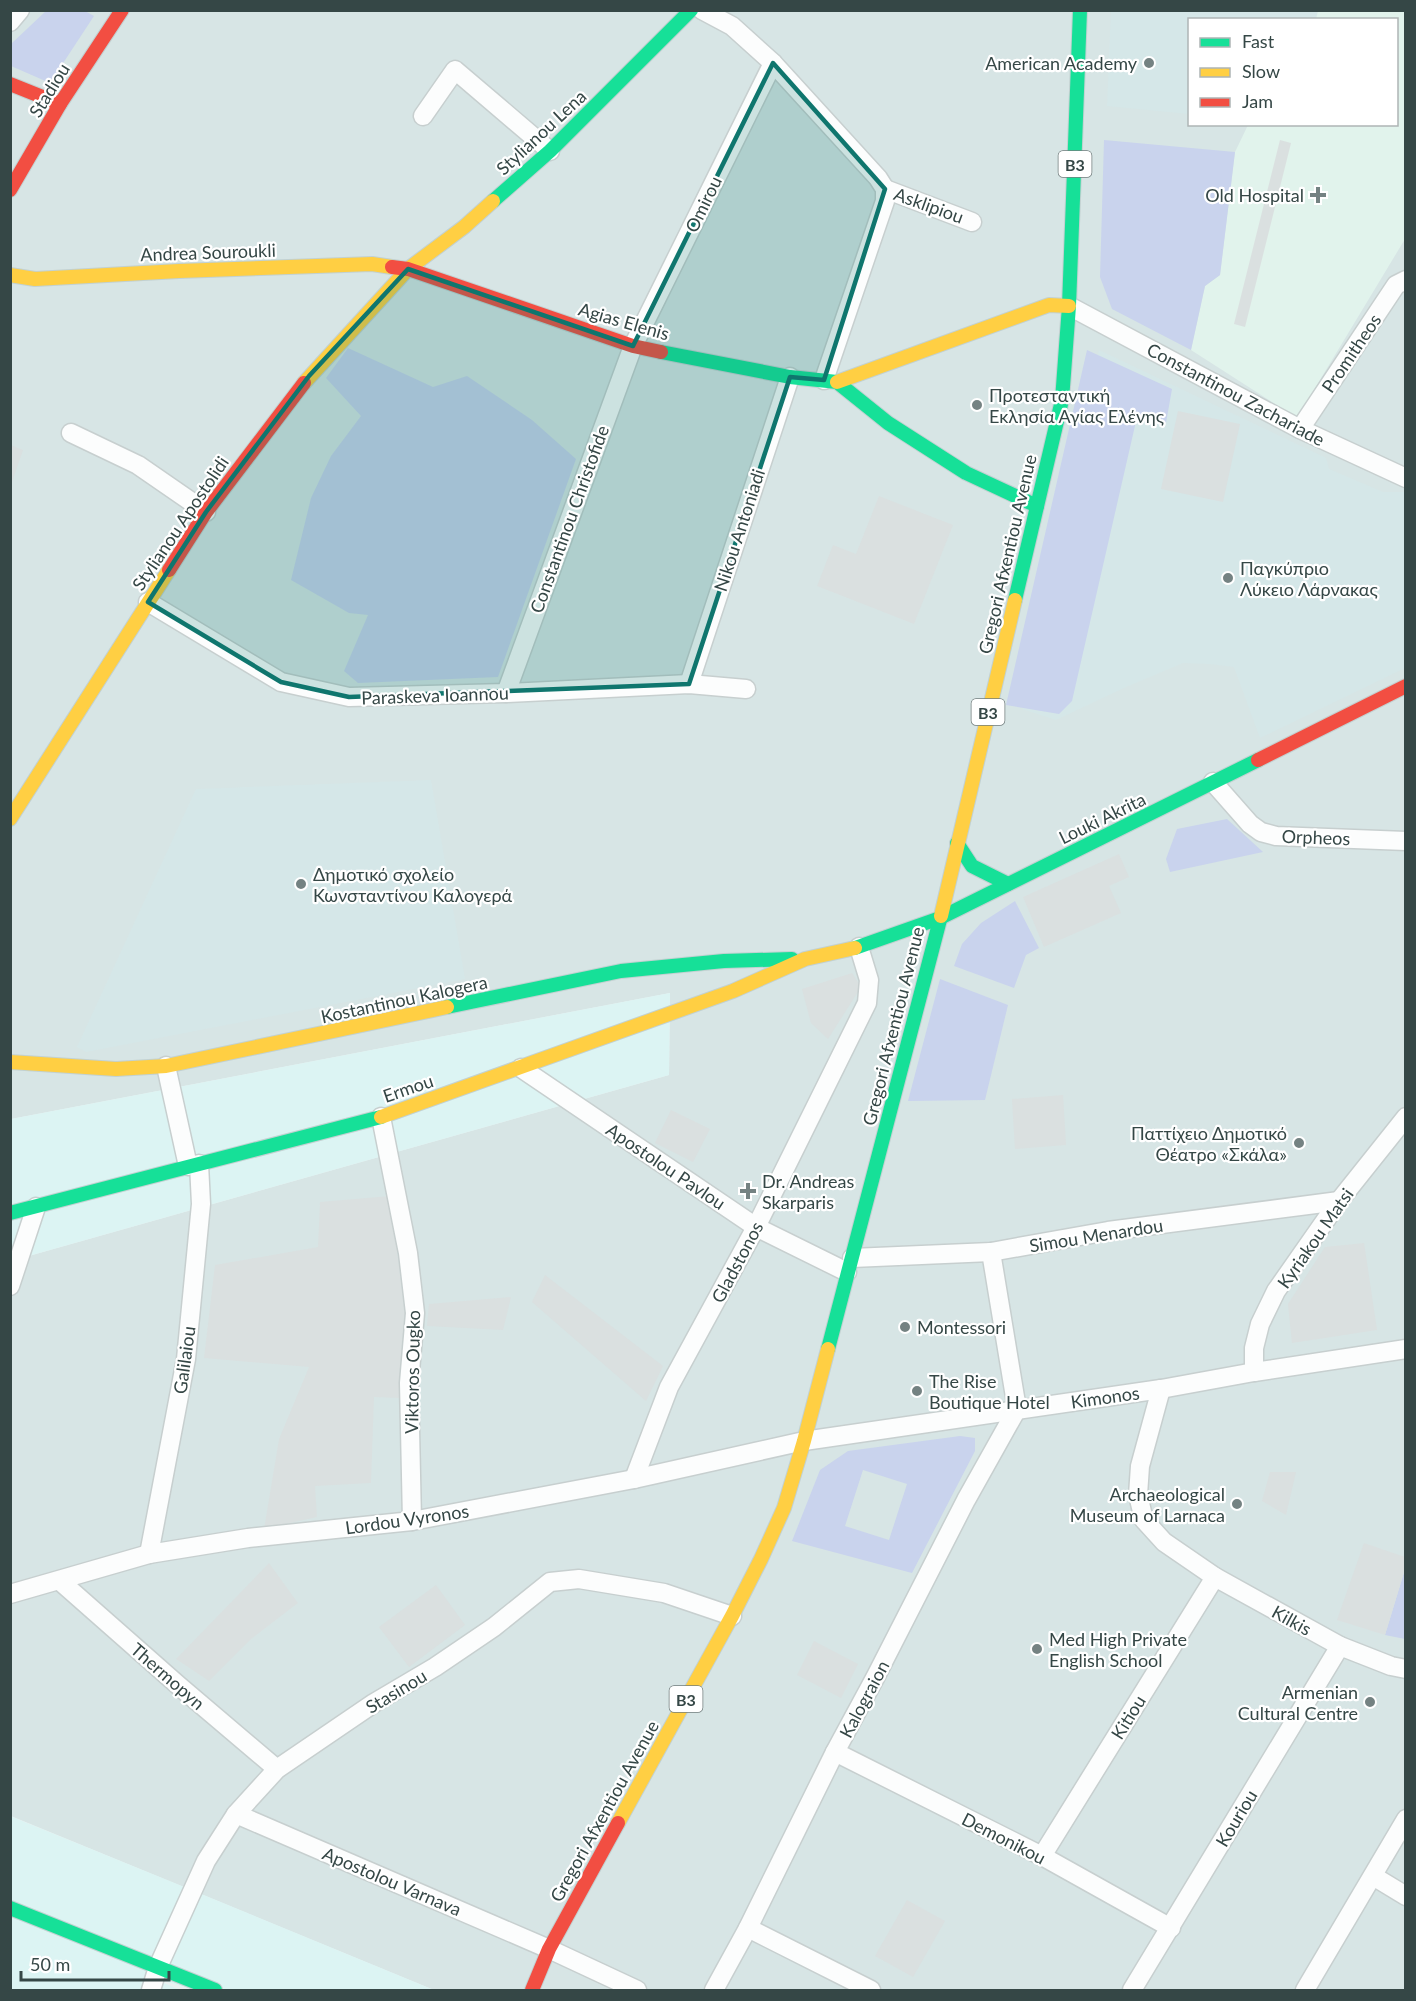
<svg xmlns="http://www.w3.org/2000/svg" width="1416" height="2001" viewBox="0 0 1416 2001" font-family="Lato,sans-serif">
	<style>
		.residential { fill: #d7e5e5; fill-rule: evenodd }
		.commercial { fill: #dcf4f3 }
		.education { fill: #d5e7e8 }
		.medical { fill: #e1f3ec }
		.green { fill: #c9d3ed; fill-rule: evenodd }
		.parking { fill: #dae0e0 }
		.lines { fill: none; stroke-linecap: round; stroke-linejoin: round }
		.street-casing { stroke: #c7cfcf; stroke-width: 21 }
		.fast-casing { stroke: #c2d1d1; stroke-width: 16 }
		.slow-casing { stroke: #c2d1d1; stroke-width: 16 }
		.jam-casing { stroke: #c2d1d1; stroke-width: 16 }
		.street { stroke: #fcfdfd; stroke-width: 18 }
		.fast { stroke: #16e098; stroke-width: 14 }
		.slow { stroke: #ffcf43; stroke-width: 14 }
		.jam { stroke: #f24e42; stroke-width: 14 }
		.marked { fill: #0f766e; fill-opacity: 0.2; stroke: #0f766e; stroke-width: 4.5; stroke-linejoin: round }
		.poi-dot { fill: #748282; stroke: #fff; stroke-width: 2 }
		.labels { text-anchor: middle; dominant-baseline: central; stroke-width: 4.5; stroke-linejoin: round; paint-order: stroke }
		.shield { fill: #fff; stroke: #727e7e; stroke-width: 1.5 }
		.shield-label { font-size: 16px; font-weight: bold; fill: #354746 }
		.poi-label { font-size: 18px; fill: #354746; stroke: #fff; text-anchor: start }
		.street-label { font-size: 18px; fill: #354746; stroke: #fff }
	</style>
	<rect width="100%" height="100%" fill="#eaf1f1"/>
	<path class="residential" d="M11,11H1405V1990H434L11,1816V1261L669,1075L670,993L11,1119ZM1190,20H1396V124H1190Z"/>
	<g class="commercial">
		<polygon points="670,993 669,1075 11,1261 11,1119"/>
		<polygon points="10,1816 177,1884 434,1990 194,1990 151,1977 180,1990 11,1990"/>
	</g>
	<g class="education">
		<polygon points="1111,11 1318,11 1316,19 1190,20 1189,114 1107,106"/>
		<polygon points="1099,350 1326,458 1329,469 1383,492 1405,492 1405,668 1260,738 1234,667 1210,664 1183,663 1126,687 1056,720 1022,709"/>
		<polygon points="431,780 465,979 86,1052 77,1047 196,789"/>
	</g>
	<polygon class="medical" points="1318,11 1405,11 1405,239 1297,418 1191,350 1205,286 1220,275 1235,152 1248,125 1396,124 1396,20 1316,19"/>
	<g class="green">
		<polygon points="46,11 85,11 94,16 50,83 11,66 11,44"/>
		<polygon points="1104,140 1235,152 1220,275 1205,286 1191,350 1112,309 1100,277"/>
		<polygon points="348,348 433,387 467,376 532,420 576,459 498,677 358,683 344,671 368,615 349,613 291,580 311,498 331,456 361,416 326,378"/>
		<polygon points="1087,350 1172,389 1166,423 1137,417 1072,701 1059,714 1006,705"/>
		<polygon points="1227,819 1263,852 1170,872 1166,859 1177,829"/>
		<polygon points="1015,901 1039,948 1026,955 1014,988 954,966 962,944 981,923"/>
		<polygon points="940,979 1008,1005 985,1100 908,1101"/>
		<path d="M960,1436L975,1438V1451L912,1573L792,1541L820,1470L848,1451ZM863,1470L907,1484L889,1540L845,1526Z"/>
		<polygon points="1405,1569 1405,1639 1385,1635"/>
	</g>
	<g class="parking">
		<polygon points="1280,140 1291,143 1245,327 1234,324"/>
		<polygon points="1178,411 1240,424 1223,502 1161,489"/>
		<polygon points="11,445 23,450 11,485"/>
		<polygon points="879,496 953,525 914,624 817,586 833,545 856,554"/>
		<polygon points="1119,854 1129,877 1109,886 1121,913 1044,947 1023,897"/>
		<polygon points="852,973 861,987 828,1039 811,1023 802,989"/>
		<polygon points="1063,1095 1066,1145 1015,1149 1012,1099"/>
		<polygon points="671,1110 710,1129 693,1162 655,1143"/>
		<polygon points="390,1196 405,1313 399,1398 374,1397 371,1483 315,1486 317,1517 264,1529 279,1439 309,1367 204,1358 215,1265 318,1247 320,1202"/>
		<polygon points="1364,1243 1377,1330 1292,1343 1288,1304 1325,1247"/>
		<polygon points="545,1275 663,1366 646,1401 532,1302"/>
		<polygon points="511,1297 503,1330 427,1326 429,1304"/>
		<polygon points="1270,1472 1296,1472 1286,1515 1262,1501"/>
		<polygon points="1364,1543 1405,1557 1405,1569 1385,1635 1337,1620"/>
		<polygon points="269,1563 298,1603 251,1639 209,1681 176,1659"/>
		<polygon points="436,1585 465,1625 409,1667 379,1627"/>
		<polygon points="814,1641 858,1664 841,1698 797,1675"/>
		<polygon points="907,1900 945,1921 913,1977 875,1956"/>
	</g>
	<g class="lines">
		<g class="street-casing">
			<g id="street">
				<polyline points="702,10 732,26 773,63 878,178 885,189 885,201 824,380"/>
				<polyline points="10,22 20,10"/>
				<polyline points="423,116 455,70 550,151"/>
				<polyline points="885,189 972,222"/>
				<polyline points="1069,306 1300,429 1406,478"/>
				<polyline points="1300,429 1396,285 1406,280"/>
				<polyline points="71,433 138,465 206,512"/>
				<polyline points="148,602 281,682 349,697 506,693 689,684 746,689"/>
				<polyline points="689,684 790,377"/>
				<polyline points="506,693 633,346 773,63"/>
				<polyline points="1213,782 1250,824 1261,832 1276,836 1406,841"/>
				<polyline points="166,1066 188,1166"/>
				<polyline points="521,1068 756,1227 847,1272"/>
				<polyline points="381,1117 408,1253 415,1313 409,1383 412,1521"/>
				<polyline points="852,1258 991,1252 1108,1231 1339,1201"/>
				<polyline points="10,1286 36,1207"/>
				<polyline points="1254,1372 1254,1348 1260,1324 1276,1291 1339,1201 1406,1117"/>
				<polyline points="1161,1389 1140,1466 1138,1495 1144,1520 1164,1542 1215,1577 1340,1646 1391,1666 1406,1669"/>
				<polyline points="634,1479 669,1387 756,1227 867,1003 869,980 859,947"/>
				<polyline points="149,1554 186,1359 201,1204 199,1164"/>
				<polyline points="60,1581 178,1685 277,1769"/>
				<polyline points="10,1594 149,1554 248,1538 412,1521 634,1479 804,1441 1161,1389 1254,1372 1406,1349"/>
				<polyline points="835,1752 1042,1856 1171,1928"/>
				<polyline points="236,1814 549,1949 637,1990"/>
				<polyline points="1042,1856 1215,1577"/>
				<polyline points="1373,1876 1406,1896"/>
				<polyline points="748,1928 871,1990"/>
				<polyline points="151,1990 158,1967 206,1861 236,1814 277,1769 374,1703 435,1667 494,1627 550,1582 579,1579 664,1593 732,1616"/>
				<polyline points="714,1990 748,1928 835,1752 876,1676 966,1500 1017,1409 991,1252"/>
				<polyline points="1132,1990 1340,1646"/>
				<polyline points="1305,1990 1406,1819"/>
			</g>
		</g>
		<g class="fast-casing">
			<g id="fast">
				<polyline points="493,201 550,151 691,10"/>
				<polyline points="661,352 790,377 837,382 888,423 966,473 1037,506"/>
				<polyline points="1015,600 1062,400 1069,306 1080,10"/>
				<polyline points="957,843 972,866 1008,884"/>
				<polyline points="855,948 940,918 1258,760"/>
				<polyline points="447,1007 621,971 724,961 792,959"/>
				<polyline points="10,1213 381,1117"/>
				<polyline points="828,1349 941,916"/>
				<polyline points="10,1908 215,1990"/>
			</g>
		</g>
		<g class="slow-casing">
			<g id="slow">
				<polyline points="10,275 35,279 179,271 372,264 392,267"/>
				<polyline points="837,382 1049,305 1069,306"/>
				<polyline points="304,383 408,269 464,227 493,201"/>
				<polyline points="10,819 169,570"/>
				<polyline points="941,916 1015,600"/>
				<polyline points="10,1062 116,1069 166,1066 447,1007"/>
				<polyline points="381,1117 733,991 805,959 855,948"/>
				<polyline points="618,1823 732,1616 761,1559 784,1508 804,1441 828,1349"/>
			</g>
		</g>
		<g class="jam-casing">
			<g id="jam">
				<polyline points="10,84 60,104"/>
				<polyline points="10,190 60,104 122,10"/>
				<polyline points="392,267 408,269 633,346 661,352"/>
				<polyline points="169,570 206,512 304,383"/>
				<polyline points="1258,760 1406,686"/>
				<polyline points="532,1990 549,1949 618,1823"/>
			</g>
		</g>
		<use href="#street" class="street"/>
		<use href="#fast" class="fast"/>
		<use href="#slow" class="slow"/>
		<use href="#jam" class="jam"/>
	</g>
	<path class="marked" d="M773,63L885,189L824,380L790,377L689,684L349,697L281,682L148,602L206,512L309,376L408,269L633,346Z"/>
	<g class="poi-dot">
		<circle cx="1149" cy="63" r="6"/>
		<path d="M1315 186h6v6h6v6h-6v6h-6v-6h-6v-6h6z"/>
		<circle cx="977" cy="405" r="6"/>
		<circle cx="1228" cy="578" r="6"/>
		<circle cx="301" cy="884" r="6"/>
		<circle cx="1299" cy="1143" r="6"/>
		<path d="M745 1182h6v6h6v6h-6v6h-6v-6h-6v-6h6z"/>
		<circle cx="905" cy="1327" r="6"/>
		<circle cx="917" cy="1391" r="6"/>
		<circle cx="1237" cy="1504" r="6"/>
		<circle cx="1037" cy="1649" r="6"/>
		<circle cx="1370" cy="1702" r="6"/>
	</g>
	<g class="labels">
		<g class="shield">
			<rect x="1058.5" y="151" width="33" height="26" rx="4.5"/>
			<rect x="971.5" y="699" width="33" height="26" rx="4.5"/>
			<rect x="669.5" y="1686" width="33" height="26" rx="4.5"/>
		</g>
		<g class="shield-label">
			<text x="1075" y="164">B3</text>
			<text x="988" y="712">B3</text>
			<text x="686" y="1699">B3</text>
		</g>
		<g class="poi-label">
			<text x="1137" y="63" text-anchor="end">American Academy</text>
			<text x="1304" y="195" text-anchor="end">Old Hospital</text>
			<text x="989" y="395">Προτεσταντική<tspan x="989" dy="21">Εκλησία Αγίας Ελένης</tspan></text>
			<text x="1240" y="568">Παγκύπριο<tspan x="1240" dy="21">Λύκειο Λάρνακας</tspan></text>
			<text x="313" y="874">Δημοτικό σχολείο<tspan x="313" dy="21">Κωνσταντίνου Καλογερά</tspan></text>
			<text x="1287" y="1133" text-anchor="end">Παττίχειο Δημοτικό<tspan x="1287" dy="21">Θέατρο «Σκάλα»</tspan></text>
			<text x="762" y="1181">Dr. Andreas<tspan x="762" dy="21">Skarparis</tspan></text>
			<text x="917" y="1327">Montessori</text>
			<text x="929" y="1381">The Rise<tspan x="929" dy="21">Boutique Hotel</tspan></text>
			<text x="1225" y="1494" text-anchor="end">Archaeological<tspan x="1225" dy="21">Museum of Larnaca</tspan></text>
			<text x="1049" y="1639">Med High Private<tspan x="1049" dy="21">English School</tspan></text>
			<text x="1358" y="1692" text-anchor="end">Armenian<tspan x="1358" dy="21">Cultural Centre</tspan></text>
		</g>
		<g class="street-label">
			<text transform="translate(49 90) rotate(-58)">Stadiou</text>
			<text transform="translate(541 132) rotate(-43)">Stylianou Lena</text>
			<text transform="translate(703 204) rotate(-64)">Omirou</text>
			<text transform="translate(929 205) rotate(20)">Asklipiou</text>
			<text transform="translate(208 252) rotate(-2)">Andrea Souroukli</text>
			<text transform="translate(624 321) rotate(16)">Agias Elenis</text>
			<text transform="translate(1351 353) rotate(-56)">Promitheos</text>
			<text transform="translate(1236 394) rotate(28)">Constantinou Zachariade</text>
			<text transform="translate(569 519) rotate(-70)">Constantinou Christofide</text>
			<text transform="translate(180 523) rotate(-56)">Stylianou Apostolidi</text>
			<text transform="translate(739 530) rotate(-72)">Nikou Antoniadi</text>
			<text transform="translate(1007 554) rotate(-77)">Gregori Afxentiou Avenue</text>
			<text transform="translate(435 695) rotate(-2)">Paraskeva Ioannou</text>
			<text transform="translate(1102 818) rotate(-26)">Louki Akrita</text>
			<text transform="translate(1316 837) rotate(2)">Orpheos</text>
			<text transform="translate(404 999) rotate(-12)">Kostantinou Kalogera</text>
			<text transform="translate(893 1026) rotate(-76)">Gregori Afxentiou Avenue</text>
			<text transform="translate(408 1088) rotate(-19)">Ermou</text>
			<text transform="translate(666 1166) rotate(34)">Apostolou Pavlou</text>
			<text transform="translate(1096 1235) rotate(-9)">Simou Menardou</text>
			<text transform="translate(1315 1238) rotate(-55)">Kyriakou Matsi</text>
			<text transform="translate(737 1262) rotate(-62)">Gladstonos</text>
			<text transform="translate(184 1360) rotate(-82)">Galilaiou</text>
			<text transform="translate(412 1372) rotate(-89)">Viktoros Ougko</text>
			<text transform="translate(1105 1397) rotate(-8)">Kimonos</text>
			<text transform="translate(407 1519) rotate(-8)">Lordou Vyronos</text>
			<text transform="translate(1292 1620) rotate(29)">Kilkis</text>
			<text transform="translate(168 1676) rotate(41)">Thermopyn</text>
			<text transform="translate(396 1691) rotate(-31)">Stasinou</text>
			<text transform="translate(864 1699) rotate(-62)">Kalograion</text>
			<text transform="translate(1128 1717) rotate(-58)">Kitiou</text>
			<text transform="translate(604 1811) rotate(-61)">Gregori Afxentiou Avenue</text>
			<text transform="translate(1236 1818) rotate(-59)">Kouriou</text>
			<text transform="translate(1004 1838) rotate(27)">Demonikou</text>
			<text transform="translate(392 1881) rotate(23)">Apostolou Varnava</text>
		</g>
	</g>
	<rect width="1416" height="2001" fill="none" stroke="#354746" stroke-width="24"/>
	<rect x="1188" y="18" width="210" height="108" fill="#ffffff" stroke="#aeb5b5" stroke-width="1.5"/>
	<rect x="1200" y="38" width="30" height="9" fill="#16e098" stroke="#aeb5b5" stroke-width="1.5"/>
	<text x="1242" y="48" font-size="18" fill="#354746">Fast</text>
	<rect x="1200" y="68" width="30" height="9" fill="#ffcf43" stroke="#aeb5b5" stroke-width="1.5"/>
	<text x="1242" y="78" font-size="18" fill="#354746">Slow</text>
	<rect x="1200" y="98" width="30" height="9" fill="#f24e42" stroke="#aeb5b5" stroke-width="1.5"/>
	<text x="1242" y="108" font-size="18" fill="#354746">Jam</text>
	<path d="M21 1971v9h148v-9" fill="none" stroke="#354746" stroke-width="3"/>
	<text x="30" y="1971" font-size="18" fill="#354746" stroke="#ffffff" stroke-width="4.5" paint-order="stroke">50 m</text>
</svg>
